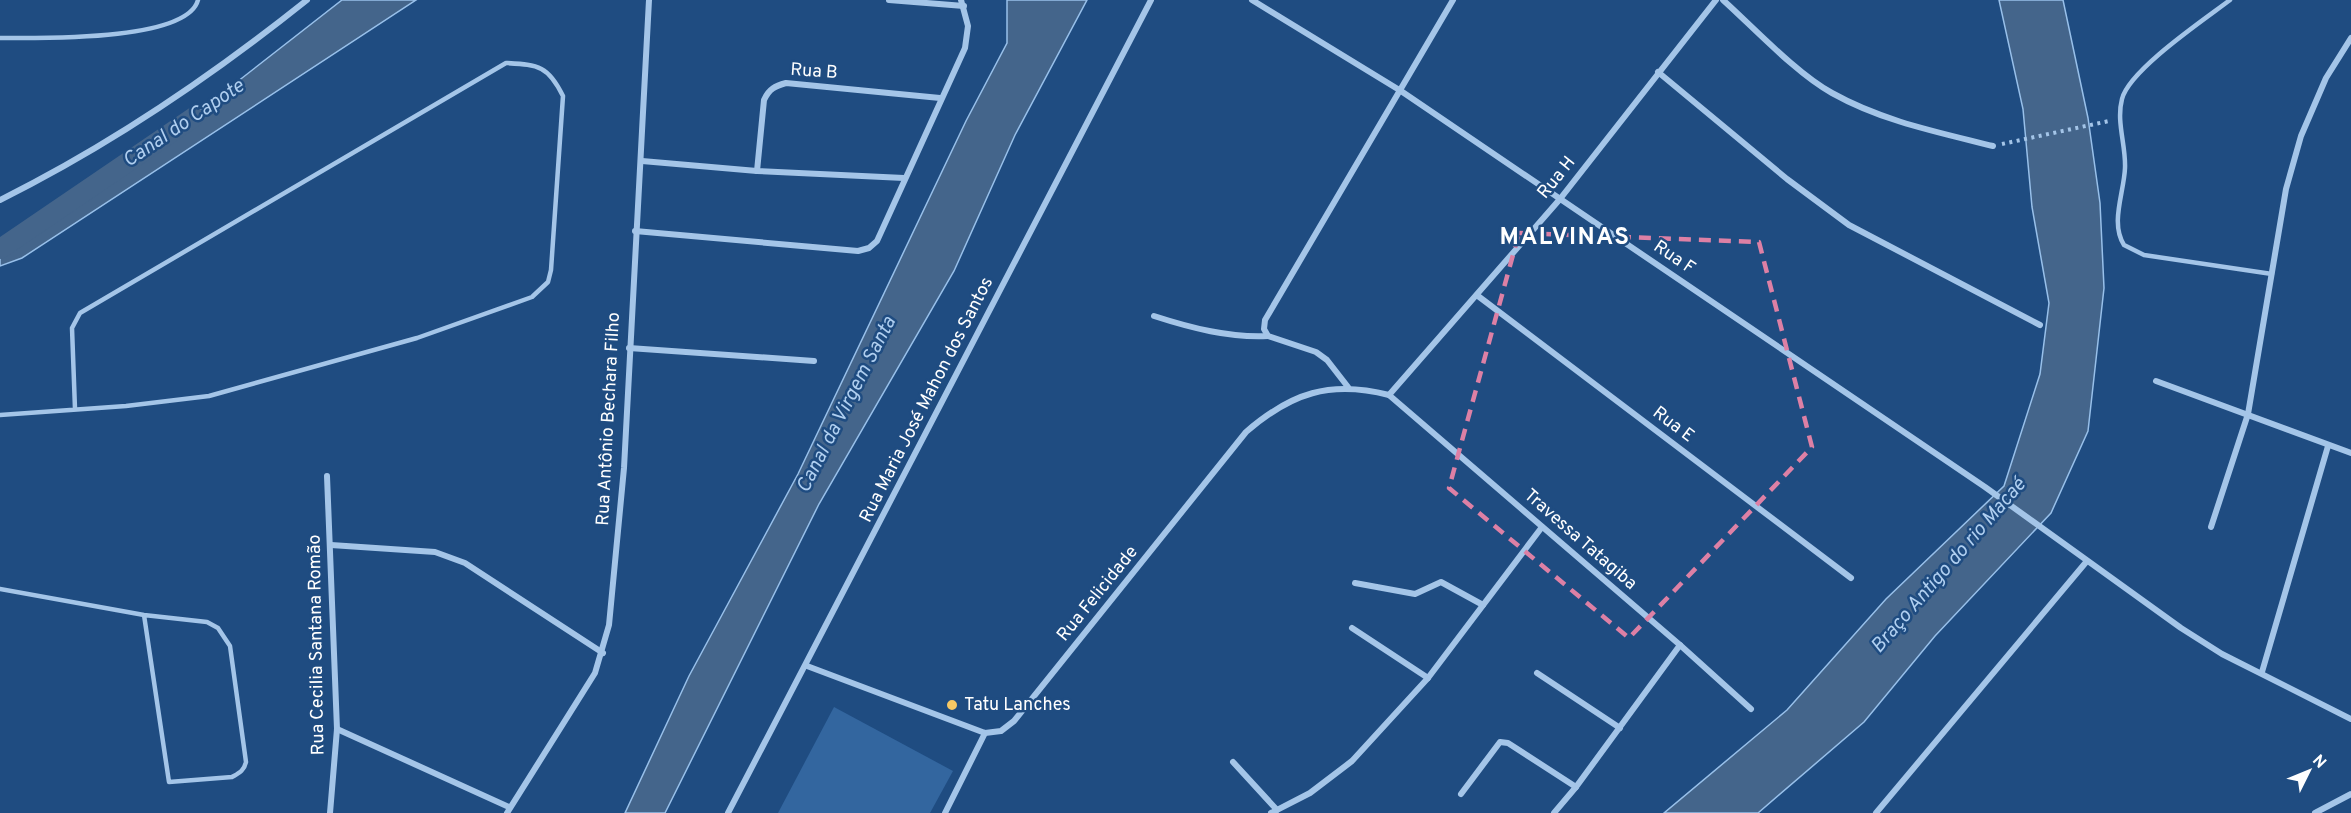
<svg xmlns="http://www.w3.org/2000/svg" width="2351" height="813" viewBox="0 0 2351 813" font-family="Overpass,sans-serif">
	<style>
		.green { fill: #33669f }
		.water { fill: #44658b; stroke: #98c0ea; stroke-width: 1.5 }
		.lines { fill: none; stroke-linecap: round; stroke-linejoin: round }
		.canal { stroke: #44658b; stroke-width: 20 }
		.path { stroke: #a4c5e8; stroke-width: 4; stroke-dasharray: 3 4.5; stroke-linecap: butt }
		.lane { stroke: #a4c5e8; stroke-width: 4.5 }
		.street { stroke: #a4c5e8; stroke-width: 6 }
		.marked { fill: none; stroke: #dd80a5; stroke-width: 4.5; stroke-dasharray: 12 8; stroke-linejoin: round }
		.poi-dot { fill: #f7c864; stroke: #1f4c81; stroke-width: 2 }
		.labels { text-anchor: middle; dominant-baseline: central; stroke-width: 5; stroke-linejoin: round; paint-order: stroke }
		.street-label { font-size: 18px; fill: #fff; stroke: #1f4c81 }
		.poi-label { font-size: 18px; fill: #fff; stroke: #1f4c81; text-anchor: start }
		.water-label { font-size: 20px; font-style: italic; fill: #b0cff0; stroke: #1f4c81 }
		.district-label { font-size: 24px; font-weight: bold; letter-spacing: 1.5px; fill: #fff; stroke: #1f4c81 }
	</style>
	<rect width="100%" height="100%" fill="#1f4c81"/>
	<polygon class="green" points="834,707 953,771 930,813 778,813"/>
	<g class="water">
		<polygon points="342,0 416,0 22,258 0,266 0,244 16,240 160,142"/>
		<polygon points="1007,0 1087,0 1015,135 954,271 819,504 665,813 625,813 689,676 798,474 966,121 1007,43"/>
		<polygon points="1999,0 2063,0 2088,118 2100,203 2104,288 2088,431 2051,513 1935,636 1864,722 1758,813 1664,813 1787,710 1886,599 2004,486 2040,374 2049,303 2032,207 2023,109"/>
	</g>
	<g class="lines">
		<polyline class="canal" points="0,249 194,117"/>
		<polyline class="path" points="2002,144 2109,121"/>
		<g class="lane">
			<path d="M2230,0C2205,19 2129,70 2122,99C2116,122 2126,145 2125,168C2124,193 2110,223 2124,245L2144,255L2272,274"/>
			<path d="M0,38C37,38 187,42 198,0"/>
			<path d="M0,415L126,406L209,396L417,338L532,297L548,282L551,270L563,96C548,65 538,65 506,63L80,313L72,328L75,409"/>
			<path d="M0,589L144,615L207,622L218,628L230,646L246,762C244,771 239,773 232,777L169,782L144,615"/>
		</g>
		<g class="street">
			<polyline points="889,0 964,6"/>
			<polyline points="1252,0 1401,91 1985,487 2181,628 2222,654 2351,719"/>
			<path d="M1723,0C1753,27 1797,74 1832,93C1882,121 1937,132 1993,146"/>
			<polyline points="1658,72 1787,179 1849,225 2040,325"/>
			<polyline points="642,161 757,171 904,178"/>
			<path d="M757,171L764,100C769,89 775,86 786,83L940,98"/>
			<path d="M0,200C109,146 212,76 307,0"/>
			<polyline points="635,231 858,251 869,248 877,241 965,48 968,26 961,0"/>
			<polyline points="1478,296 1851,578"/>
			<path d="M1154,316C1191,328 1230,338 1268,336"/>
			<polyline points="629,348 814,361"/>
			<polyline points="2156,381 2351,453"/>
			<polyline points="1348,387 1327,360 1316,352 1268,336 1264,329 1265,320 1453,0"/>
			<polyline points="1389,395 1560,199 1716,0"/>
			<polyline points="327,476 337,729 330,813"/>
			<polyline points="2211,527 2248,414 2286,189 2301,136 2326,78 2351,38"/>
			<polyline points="331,545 435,552 465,563 603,653"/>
			<polyline points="1355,583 1415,594 1441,582 1483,605"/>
			<polyline points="1352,628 1428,678"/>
			<path d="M807,666L985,733L1001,731L1014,721L1246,432C1291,393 1330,380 1389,395L1680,645L1751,709"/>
			<polyline points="2262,672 2328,446"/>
			<polyline points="1537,673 1620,728"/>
			<polyline points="337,729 509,807"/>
			<polyline points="1233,762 1277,810"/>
			<polyline points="1461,794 1500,742 1508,743 1576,787"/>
			<polyline points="507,813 595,673 609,625 624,468 649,0"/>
			<polyline points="728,813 1151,0"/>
			<polyline points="945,813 985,733"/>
			<polyline points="1271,813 1310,793 1352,761 1428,678 1542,527"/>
			<polyline points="1554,813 1576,787 1680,645"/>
			<polyline points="1876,813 2087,561"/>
			<polyline points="2315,813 2351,794"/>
		</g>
	</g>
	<path class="marked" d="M1519,233L1759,242L1812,447L1629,638L1449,488Z"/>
	<circle class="poi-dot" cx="952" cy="705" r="6"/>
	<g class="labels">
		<g class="street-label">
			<text transform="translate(814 72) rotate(4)">Rua B</text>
			<text transform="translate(1557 178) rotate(-51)">Rua H</text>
			<text transform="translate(1674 258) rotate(34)">Rua F</text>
			<text transform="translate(927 400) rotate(-63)">Rua Maria José Mahon dos Santos</text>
			<text transform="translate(609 419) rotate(-87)">Rua Antônio Bechara Filho</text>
			<text transform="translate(1673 425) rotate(37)">Rua E</text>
			<text transform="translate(1580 540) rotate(41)">Travessa Tatagiba</text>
			<text transform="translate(1098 594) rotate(-51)">Rua Felicidade</text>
			<text transform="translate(317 645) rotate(-91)">Rua Cecilia Santana Romão</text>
		</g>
		<g class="poi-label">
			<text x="964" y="705">Tatu Lanches</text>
		</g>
		<g class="water-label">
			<text transform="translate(184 124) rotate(-34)">Canal do Capote</text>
			<text transform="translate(847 405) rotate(-63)">Canal da Virgem Santa</text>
			<text transform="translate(1949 566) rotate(-49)">Braço Antigo do rio Macaé</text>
		</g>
		<g class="district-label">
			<text x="1565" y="238">MALVINAS</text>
		</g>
	</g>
	<g transform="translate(2309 771) rotate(47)" stroke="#1f4c81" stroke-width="4.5" paint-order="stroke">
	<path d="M0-4.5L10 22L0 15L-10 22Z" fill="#ffffff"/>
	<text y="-9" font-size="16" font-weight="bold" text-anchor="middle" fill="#ffffff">N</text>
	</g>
</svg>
